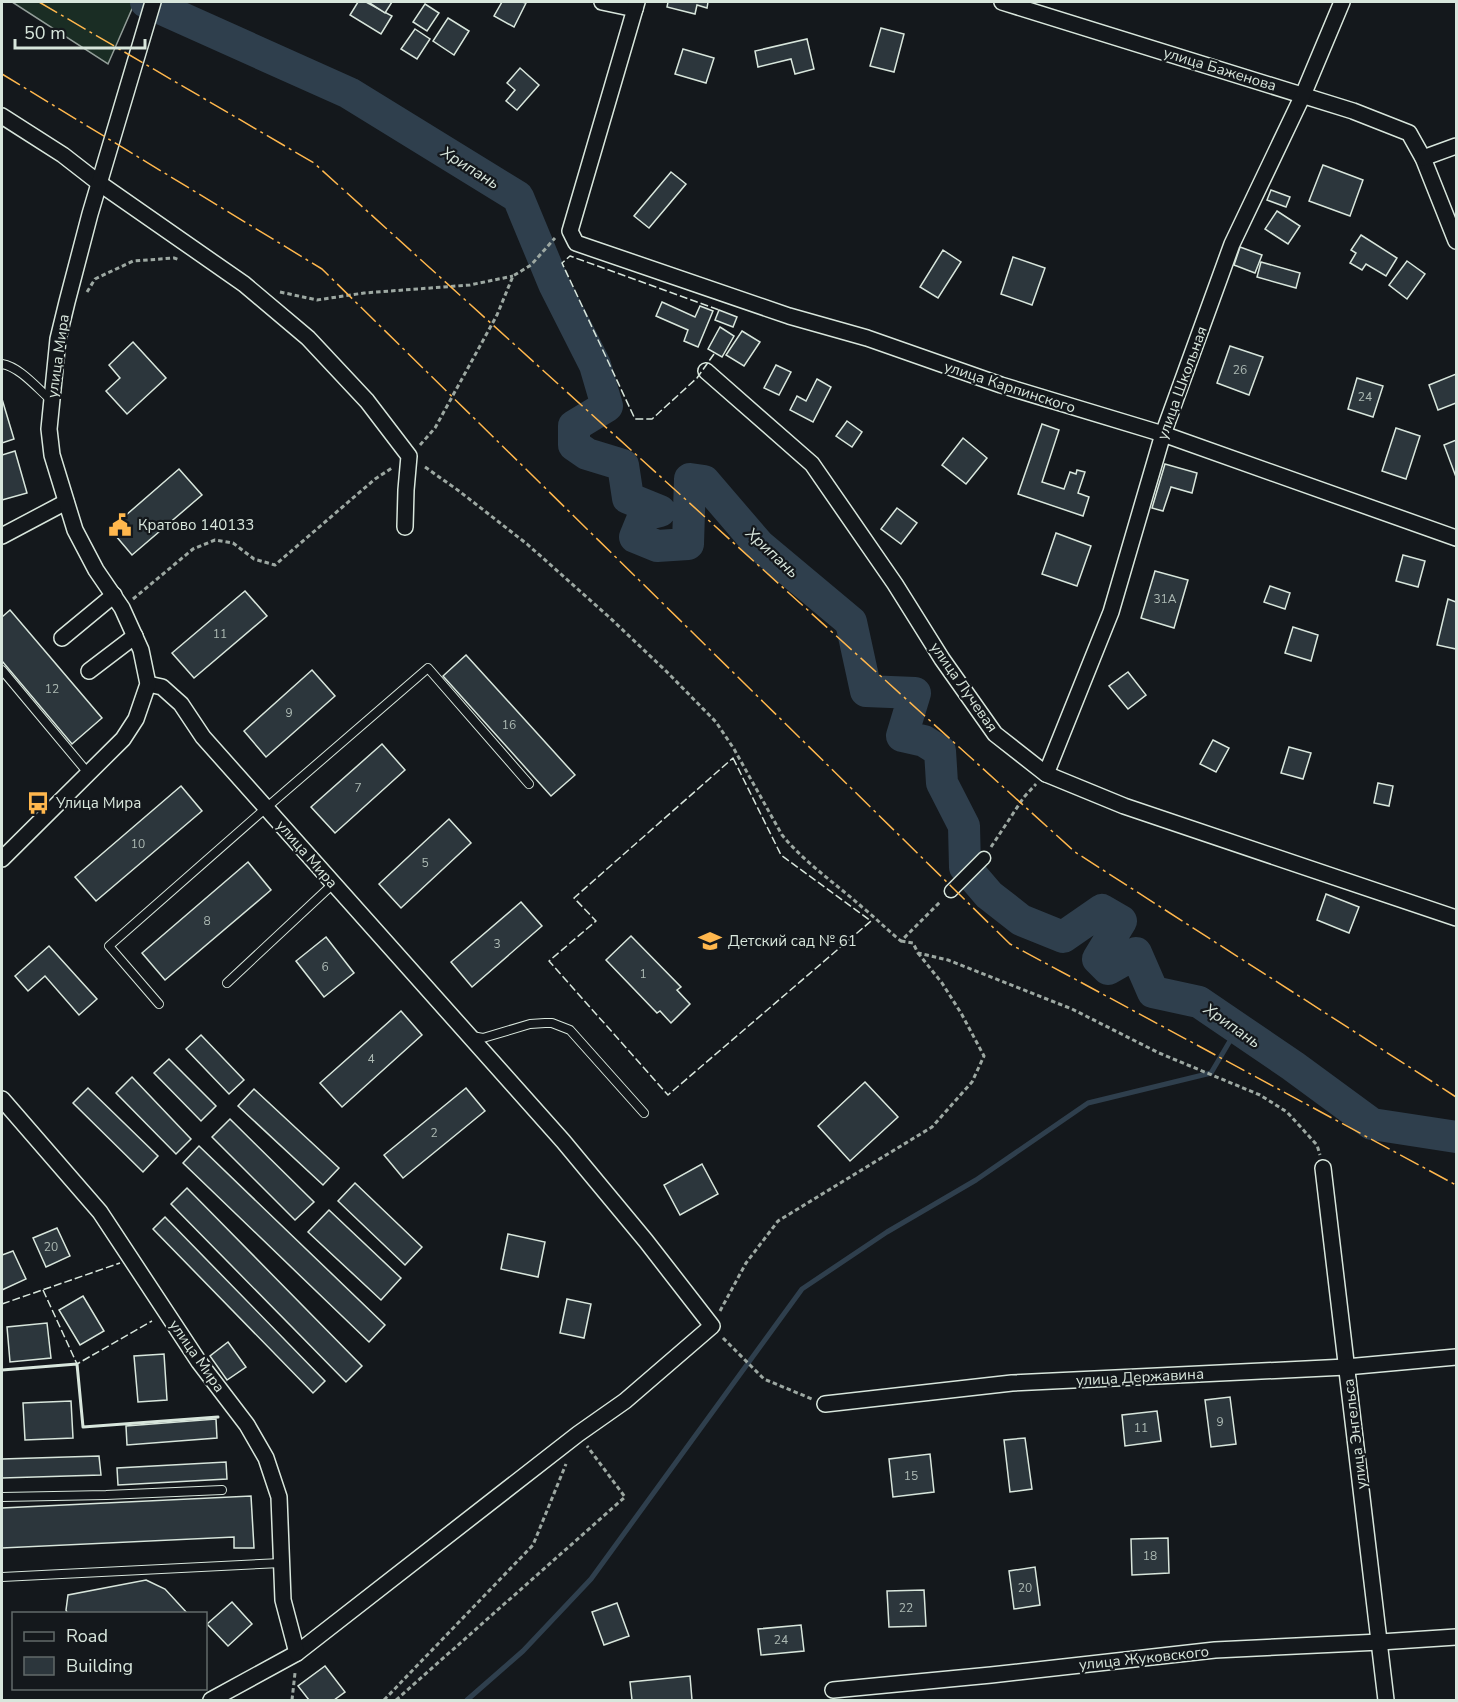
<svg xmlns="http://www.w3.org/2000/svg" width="1458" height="1702" viewBox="0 0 1458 1702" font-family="'Nunito Sans',sans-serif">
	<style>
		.green { fill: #1a2d24; stroke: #939e99; stroke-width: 1.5 }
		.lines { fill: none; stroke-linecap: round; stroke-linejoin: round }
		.stream { stroke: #2f3f4d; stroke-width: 5 }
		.river { stroke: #2f3f4d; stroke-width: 32 }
		.building { fill: #2c363c; stroke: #d8e6dc; stroke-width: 1.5 }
		.service-casing { stroke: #d8e6dc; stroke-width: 10 }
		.pedestrian-casing { stroke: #d8e6dc; stroke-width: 15 }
		.minor-casing { stroke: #d8e6dc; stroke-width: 18 }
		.path { stroke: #9da8a2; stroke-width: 3; stroke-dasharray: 4.5 3; stroke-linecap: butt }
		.service { stroke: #14181c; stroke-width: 8 }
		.pedestrian { stroke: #14181c; stroke-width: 12 }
		.minor { stroke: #14181c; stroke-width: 15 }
		.fence { stroke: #d8e6dc; stroke-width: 1.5; stroke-dasharray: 8 3; stroke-linecap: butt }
		.wall { stroke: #d8e6dc; stroke-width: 3 }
		.power { stroke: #ffb74d; stroke-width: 1.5; stroke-dasharray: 21 4.5 3 4.5; stroke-linecap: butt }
		.labels { text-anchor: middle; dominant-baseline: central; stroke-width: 4.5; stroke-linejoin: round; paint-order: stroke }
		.number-label { font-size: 12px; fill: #adbab4 }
		.street-label { font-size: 15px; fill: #d8e6dc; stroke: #14181c }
		.poi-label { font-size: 15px; fill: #d8e6dc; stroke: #14181c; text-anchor: start }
		.water-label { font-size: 16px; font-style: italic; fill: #d8e6dc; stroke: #14181c }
	</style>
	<rect width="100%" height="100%" fill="#14181c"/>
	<polygon class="green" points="12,2 135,2 108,64"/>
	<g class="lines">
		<polyline class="stream" points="467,1700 523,1651 591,1579 802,1289 887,1232 976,1180 1088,1103 1211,1073 1237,1029"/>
		<polyline class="river" points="146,2 349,93 518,197 554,284 595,365 607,406 574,426 574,445 587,454 623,465 628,498 660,511 644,515 635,537 657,546 688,544 690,479 704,481 759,545 851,622 866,691 915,693 902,736 924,741 940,751 942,783 964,826 965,867 989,895 1021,920 1063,937 1102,910 1121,921 1098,959 1108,969 1136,953 1153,992 1199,1002 1293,1066 1372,1124 1456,1137"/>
	</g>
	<g class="building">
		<polygon points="358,2 366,2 392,16 381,34 350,15"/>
		<polygon points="368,2 392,2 385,13"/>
		<polygon points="502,2 522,2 526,3 514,27 494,16"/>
		<polygon points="668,2 708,2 707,8 697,5 695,14 667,7"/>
		<polygon points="425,4 439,13 427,31 413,22"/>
		<polygon points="448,18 469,31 454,55 433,41"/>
		<polygon points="881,28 904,34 894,72 870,66"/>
		<polygon points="415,29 430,39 417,59 401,49"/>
		<polygon points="807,39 814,69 795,74 791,59 758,67 755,51"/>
		<polygon points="683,49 714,58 706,83 675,74"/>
		<polygon points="520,68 539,85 517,110 506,101 515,90 507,83"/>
		<polygon points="1323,165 1363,180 1350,216 1309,201"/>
		<polygon points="671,172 686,184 649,228 634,216"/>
		<polygon points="1271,190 1290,197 1286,207 1267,200"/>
		<polygon points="1277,211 1300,226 1288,244 1265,229"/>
		<polygon points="1361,235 1397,258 1386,276 1366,264 1362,270 1350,263 1356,253 1351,250"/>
		<polygon points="1240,247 1262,255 1255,273 1234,265"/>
		<polygon points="943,250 961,262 938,298 920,287"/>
		<polygon points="1013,257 1045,268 1032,305 1001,294"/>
		<polygon points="1407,261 1425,274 1407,299 1389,285"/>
		<polygon points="1261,262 1300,273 1296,288 1257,277"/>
		<polygon points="662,302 695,317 700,306 713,311 698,347 684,341 688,330 656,316"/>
		<polygon points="719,310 737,317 733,327 715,320"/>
		<polygon points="720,327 734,336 722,357 708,349"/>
		<polygon points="742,331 760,342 744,366 726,355"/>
		<polygon points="133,342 166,378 127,414 106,391 120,378 109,365"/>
		<polygon points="1230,346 1263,357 1249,395 1217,383"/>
		<polygon points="776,365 791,372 779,395 764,388"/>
		<polygon points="1456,374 1456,403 1438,410 1429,385"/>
		<polygon points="1357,378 1383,386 1373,417 1348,409"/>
		<polygon points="817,379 831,387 813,422 790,410 797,396 806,401"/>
		<polygon points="2,399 14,439 2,443"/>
		<polygon points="847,421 862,432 852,447 836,436"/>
		<polygon points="1042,424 1059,430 1042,482 1064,489 1070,472 1076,474 1077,470 1085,472 1078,493 1089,497 1083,516 1018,494"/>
		<polygon points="1396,428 1420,436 1406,479 1382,471"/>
		<polygon points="963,438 987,458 966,484 942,465"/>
		<polygon points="1456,440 1456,477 1444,445"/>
		<polygon points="15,451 27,493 2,500 2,455"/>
		<polygon points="1165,464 1197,473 1192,493 1171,487 1163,511 1152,508"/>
		<polygon points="179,469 202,495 132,555 110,529"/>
		<polygon points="897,508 917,523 901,544 881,529"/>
		<polygon points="1056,533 1091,546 1077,586 1042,574"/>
		<polygon points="1403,555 1425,561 1418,587 1396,581"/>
		<polygon points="1155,571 1188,580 1174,628 1141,618"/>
		<polygon points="1270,586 1290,593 1285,609 1264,602"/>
		<polygon points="245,591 267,616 194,678 172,653"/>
		<polygon points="1448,599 1456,602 1456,649 1437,645"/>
		<polygon points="10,610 102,718 72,744 2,661 2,617"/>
		<polygon points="1293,627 1318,635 1311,661 1285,653"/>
		<polygon points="466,655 575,775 551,796 443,676"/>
		<polygon points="312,670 335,696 266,757 244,731"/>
		<polygon points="1128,672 1146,695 1128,709 1109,686"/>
		<polygon points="1213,740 1229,748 1216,772 1200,764"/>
		<polygon points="382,744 405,770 335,833 311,807"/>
		<polygon points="1289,747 1311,753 1303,779 1281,773"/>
		<polygon points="1378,783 1393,786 1389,806 1374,803"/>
		<polygon points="181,786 202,811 96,901 75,877"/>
		<polygon points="449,819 471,843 401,908 379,884"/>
		<polygon points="248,862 271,890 165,980 142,953"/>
		<polygon points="1326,894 1359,907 1349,933 1317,920"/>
		<polygon points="521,902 542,926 472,987 451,962"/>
		<polygon points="631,936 681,987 677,990 690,1004 671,1023 660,1011 657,1013 606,960"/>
		<polygon points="326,937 354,973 324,997 296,961"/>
		<polygon points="49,946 97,999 79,1015 45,976 28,991 15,976"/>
		<polygon points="401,1011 422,1035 342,1107 320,1083"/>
		<polygon points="201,1035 244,1080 229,1094 186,1049"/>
		<polygon points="169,1059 216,1106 201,1121 154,1073"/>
		<polygon points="132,1077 191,1139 176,1154 116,1093"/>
		<polygon points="865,1082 898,1117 850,1161 818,1126"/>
		<polygon points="88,1088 158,1156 143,1172 73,1103"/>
		<polygon points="466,1088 485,1111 403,1178 384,1155"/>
		<polygon points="254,1089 339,1168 323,1185 238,1106"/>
		<polygon points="230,1119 314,1202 295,1220 212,1137"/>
		<polygon points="199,1146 385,1325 369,1342 183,1163"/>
		<polygon points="702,1164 718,1194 680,1215 664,1185"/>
		<polygon points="355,1183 422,1247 405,1265 338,1201"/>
		<polygon points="187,1188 362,1366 346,1382 171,1204"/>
		<polygon points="329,1210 401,1278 381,1300 308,1232"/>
		<polygon points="165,1217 325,1381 313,1393 153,1229"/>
		<polygon points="57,1228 70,1256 46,1267 33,1238"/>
		<polygon points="508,1234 545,1242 538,1277 501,1269"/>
		<polygon points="13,1251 26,1279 2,1290 2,1255"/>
		<polygon points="83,1296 104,1331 80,1345 59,1310"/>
		<polygon points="567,1299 591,1304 584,1338 560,1333"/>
		<polygon points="47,1323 51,1358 10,1362 7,1327"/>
		<polygon points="228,1342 246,1367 227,1380 210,1356"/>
		<polygon points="164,1354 167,1400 138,1402 134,1356"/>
		<polygon points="1230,1397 1236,1444 1211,1447 1205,1400"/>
		<polygon points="71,1401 73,1438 25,1440 23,1403"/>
		<polygon points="1157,1411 1161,1441 1125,1446 1122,1415"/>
		<polygon points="216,1419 217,1438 127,1445 126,1426"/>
		<polygon points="1025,1438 1032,1489 1010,1492 1004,1440"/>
		<polygon points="930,1454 934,1492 893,1497 889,1459"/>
		<polygon points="99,1456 101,1475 2,1478 2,1459"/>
		<polygon points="226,1462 227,1479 118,1485 117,1468"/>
		<polygon points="251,1496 254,1548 234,1548 234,1537 2,1548 2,1508"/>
		<polygon points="1168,1538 1169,1573 1132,1575 1131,1539"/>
		<polygon points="1035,1567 1040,1605 1014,1609 1009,1571"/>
		<polygon points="146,1580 165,1589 188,1614 68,1614 66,1610 68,1595"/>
		<polygon points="924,1590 926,1626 889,1627 887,1591"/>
		<polygon points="232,1602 252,1624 228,1646 207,1624"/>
		<polygon points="617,1603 629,1636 604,1645 592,1612"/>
		<polygon points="801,1625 804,1651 761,1655 758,1629"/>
		<polygon points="325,1666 345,1692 334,1700 309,1700 298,1686"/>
		<polygon points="690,1676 692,1700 632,1700 630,1682"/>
	</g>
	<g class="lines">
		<g class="service-casing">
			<g id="service">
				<path d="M2,364C20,367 37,388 51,400"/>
				<polyline points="2,670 88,773"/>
				<polyline points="227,983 333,884"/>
				<polyline points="159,1004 109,946 266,808 428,668 529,784"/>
				<polyline points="472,1036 483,1038 530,1024 545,1023 552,1023 570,1030 644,1113"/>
				<polyline points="2,1497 106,1495 222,1490"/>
				<polyline points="2,1577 281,1563"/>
			</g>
		</g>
		<g class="pedestrian-casing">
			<polyline id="pedestrian" points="951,891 984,858"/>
		</g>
		<g class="minor-casing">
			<g id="minor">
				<polyline points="602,2 635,9"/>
				<polyline points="637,2 570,231 576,243 789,316 867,338 1001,385 1163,434 1456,538"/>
				<polyline points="1002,2 1353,111 1409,133 1423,158 1456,241"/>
				<polyline points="2,116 63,155 99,183 244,284 308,338 367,401 409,456 406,490 405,527"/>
				<polyline points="1423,158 1456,146"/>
				<polyline points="706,371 812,464 895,584 942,659 995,734 1046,774 1124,806 1456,918"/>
				<polyline points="2,536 66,502"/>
				<polyline points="62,638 114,595"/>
				<polyline points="89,671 135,636"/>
				<polyline points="148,684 162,687 181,704 203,737 563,1141 646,1241 712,1326 625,1401 578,1434 297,1653 211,1700"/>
				<polyline points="1046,774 1111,612 1163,434 1232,244 1303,95 1342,2"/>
				<polyline points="2,859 123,739 136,719 148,684 141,650 122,608 96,570 75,530 52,455 49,429 58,339 67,302 90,214 153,2"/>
				<polyline points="2,1099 100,1212 199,1362 247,1425 266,1458 279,1497 283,1600 297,1653"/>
				<polyline points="1323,1168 1386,1700"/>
				<polyline points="825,1404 1012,1383 1346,1367 1456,1357"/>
				<polyline points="833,1690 991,1675 1215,1650 1380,1642 1456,1637"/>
			</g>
		</g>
		<g class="path">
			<polyline points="87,292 95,279 133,261 174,258 180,260"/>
			<polyline points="280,292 317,300 364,293 470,285 513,276"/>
			<polyline points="420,445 435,428 497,315 513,276 531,265 555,238"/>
			<path d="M425,467L459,491L527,544L608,616L666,671L716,722L734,749L782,835C805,863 835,883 862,907C876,918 887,930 901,941L941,901"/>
			<polyline points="133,599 193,549 215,540 233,543 254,559 275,565 375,479 392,468"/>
			<polyline points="991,847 1024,797 1036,784"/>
			<polyline points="901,941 913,943 918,953 948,960 1072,1009 1159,1053 1260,1095 1287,1112 1317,1145 1320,1155"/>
			<polyline points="720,1311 746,1263 778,1221 932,1127 972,1082 984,1056 961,1013 942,983 918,953"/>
			<polyline points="723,1338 764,1379 812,1399"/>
			<polyline points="292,1700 295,1673"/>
			<polyline points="384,1700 533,1545 566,1464"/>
			<polyline points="396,1700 625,1497 587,1446"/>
		</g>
		<use href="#service" class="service"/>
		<use href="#pedestrian" class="pedestrian"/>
		<use href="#minor" class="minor"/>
		<g class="fence">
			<polyline points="714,354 697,378 652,419 635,419 562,263 570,256 719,310"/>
			<polygon points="733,758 781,855 871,921 668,1095 549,961 596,921 574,898"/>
			<polyline points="43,1290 77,1364 152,1321"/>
			<polyline points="2,1304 120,1263"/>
		</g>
		<polyline class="wall" points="2,1370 77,1364 83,1427 218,1417"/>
		<g class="power">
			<polyline points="39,2 314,163 1075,852 1456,1097"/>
			<polyline points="2,74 322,269 1010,944 1456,1185"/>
		</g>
	</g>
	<defs>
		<g id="civic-bare" transform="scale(1.8)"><path d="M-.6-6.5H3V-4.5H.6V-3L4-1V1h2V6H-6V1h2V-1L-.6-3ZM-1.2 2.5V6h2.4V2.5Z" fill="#ffb74d" stroke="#14181c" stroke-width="2.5" paint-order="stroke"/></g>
		<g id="bus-bare" transform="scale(1.8)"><path d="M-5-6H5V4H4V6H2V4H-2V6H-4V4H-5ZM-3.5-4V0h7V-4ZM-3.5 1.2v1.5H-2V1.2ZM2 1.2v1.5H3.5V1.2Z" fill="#ffb74d" stroke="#14181c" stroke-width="2.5" paint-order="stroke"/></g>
		<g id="school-bare" transform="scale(1.8)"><path d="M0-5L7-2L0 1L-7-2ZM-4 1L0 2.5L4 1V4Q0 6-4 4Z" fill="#ffb74d" stroke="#14181c" stroke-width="2.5" paint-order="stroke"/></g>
	</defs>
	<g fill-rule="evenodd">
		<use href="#civic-bare" x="120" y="525"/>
		<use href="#bus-bare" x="38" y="803"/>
		<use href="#school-bare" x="710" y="941"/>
	</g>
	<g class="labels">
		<g class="number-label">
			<text x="1240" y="370">26</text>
			<text x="1365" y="397">24</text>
			<text x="1165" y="599">31А</text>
			<text x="220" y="634">11</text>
			<text x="52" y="689">12</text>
			<text x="289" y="713">9</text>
			<text x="509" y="725">16</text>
			<text x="358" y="788">7</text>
			<text x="138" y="844">10</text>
			<text x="425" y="863">5</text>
			<text x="207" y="921">8</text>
			<text x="497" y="944">3</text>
			<text x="325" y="967">6</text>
			<text x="643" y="974">1</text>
			<text x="371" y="1059">4</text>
			<text x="434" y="1133">2</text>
			<text x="51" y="1247">20</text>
			<text x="1220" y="1422">9</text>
			<text x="1141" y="1428">11</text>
			<text x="911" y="1476">15</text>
			<text x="1150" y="1556">18</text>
			<text x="1025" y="1588">20</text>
			<text x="906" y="1608">22</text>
			<text x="781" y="1640">24</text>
		</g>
		<g class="street-label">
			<text transform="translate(1220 69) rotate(17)">улица Баженова</text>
			<text transform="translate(58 356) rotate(-82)">улица Мира</text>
			<text transform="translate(1182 383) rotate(-70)">улица Школьная</text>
			<text transform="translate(1010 387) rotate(18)">улица Карпинского</text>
			<text transform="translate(964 687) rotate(55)">улица Лучевая</text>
			<text transform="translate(307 854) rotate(49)">улица Мира</text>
			<text transform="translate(197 1356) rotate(55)">улица Мира</text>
			<text transform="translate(1140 1377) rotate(-3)">улица Державина</text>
			<text transform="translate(1355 1434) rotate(-97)">улица Энгельса</text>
			<text transform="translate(1144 1658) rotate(-6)">улица Жуковского</text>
		</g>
		<g class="poi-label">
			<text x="138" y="525">Кратово 140133</text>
			<text x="56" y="803">Улица Мира</text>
			<text x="728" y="941">Детский сад № 61</text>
		</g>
		<g class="water-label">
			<text transform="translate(470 168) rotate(32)">Хрипань</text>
			<text transform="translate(772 553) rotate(43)">Хрипань</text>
			<text transform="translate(1232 1026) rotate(35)">Хрипань</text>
		</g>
	</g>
	<rect width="1458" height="1702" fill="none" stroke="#d8e6dc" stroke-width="6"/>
	<rect x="12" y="1612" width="195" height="78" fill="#14181c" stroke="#626a69" stroke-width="1.5"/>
	<rect x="24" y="1632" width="30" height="9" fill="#14181c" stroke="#626a69" stroke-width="1.5"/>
	<text x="66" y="1642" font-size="18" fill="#d8e6dc">Road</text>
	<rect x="24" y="1657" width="30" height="18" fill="#2c363c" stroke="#626a69" stroke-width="1.5"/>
	<text x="66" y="1672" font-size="18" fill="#d8e6dc">Building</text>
	<path d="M15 39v9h130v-9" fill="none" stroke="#d8e6dc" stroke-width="3"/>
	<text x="24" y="39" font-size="18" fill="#d8e6dc" stroke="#14181c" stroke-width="4.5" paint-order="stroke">50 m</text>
</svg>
